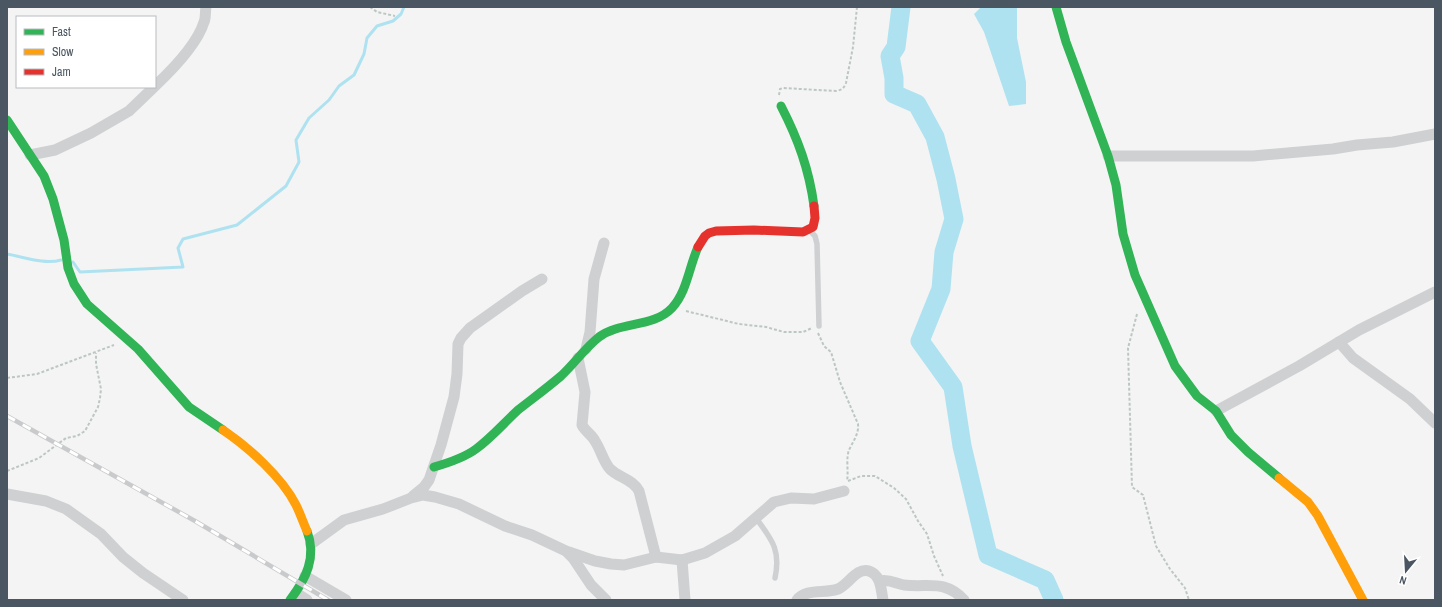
<svg xmlns="http://www.w3.org/2000/svg" width="1442" height="607" viewBox="0 0 1442 607" font-family="'Archivo Narrow',sans-serif">
	<style>
		.water { fill: #aee2f0 }
		.lines { fill: none; stroke-linecap: round; stroke-linejoin: round }
		.stream { stroke: #aee2f0; stroke-width: 3 }
		.river { stroke: #aee2f0; stroke-width: 19 }
		.path { stroke: #bcc7c4; stroke-width: 2; stroke-dasharray: 3 2; stroke-linecap: butt }
		.lane { stroke: #ced0d2; stroke-width: 5.5 }
		.street { stroke: #ced0d2; stroke-width: 11 }
		.fast { stroke: #30b455; stroke-width: 9 }
		.slow { stroke: #ff9f0a; stroke-width: 9 }
		.jam { stroke: #e5322d; stroke-width: 9 }
		.rail-casing { stroke: #c9cacc; stroke-width: 4.5 }
		.rail { stroke: #fff; stroke-width: 3; stroke-dasharray: 9; stroke-linecap: butt }
	</style>
	<rect width="100%" height="100%" fill="#f4f4f4"/>
	<polygon class="water" points="981,7 1017,7 1017,38 1026,82 1026,104 1009,106 984,32 974,14"/>
	<g class="lines">
		<g class="stream">
			<path d="M7,254C24,257 45,265 61,260"/>
			<polyline points="73,262 80,272 183,267 178,248 183,239 237,225 286,186 299,162 296,140 309,118 329,100 339,86 354,75 364,54 367,38 377,26 393,21 401,14 404,7"/>
		</g>
		<polyline class="river" points="901,7 896,47 890,56 894,78 894,94 917,104 935,137 946,179 954,219 944,252 941,289 920,341 953,387 962,446 988,555 1045,580 1054,600"/>
		<g class="path">
			<polyline points="370,7 377,12 395,16"/>
			<path d="M779,95L780,89L783,88L836,91C842,90 844,88 846,83L853,47L857,7"/>
			<polyline points="686,311 739,324 766,327 784,332 803,332 812,328"/>
			<polyline points="1137,314 1128,348 1132,487 1143,495 1156,546 1170,569 1185,588 1189,600"/>
			<path d="M818,333L824,346L831,352L840,382L858,424C859,433 854,440 850,448C845,457 849,471 847,481"/>
			<polyline points="7,378 37,374 114,345"/>
			<polyline points="7,471 39,458 66,438 77,436 85,431 98,407 100,398 101,389 96,364 96,353"/>
			<polyline points="848,481 861,476 875,476 894,488 906,499 918,521 927,534 934,556 943,576"/>
		</g>
		<g class="lane">
			<polyline points="809,230 815,236 817,244 819,326"/>
			<path d="M756,518C772,540 781,550 775,578"/>
		</g>
		<g class="street">
			<path d="M155,86C172,70 197,45 204,22C206,18 205,12 206,7"/>
			<polyline points="30,155 55,150 91,133 129,111 154,87"/>
			<polyline points="1108,156 1253,156 1333,149 1357,145 1393,142 1435,134"/>
			<polyline points="1339,342 1353,358 1410,399 1435,423"/>
			<polyline points="586,349 590,332 594,279 604,243"/>
			<path d="M578,358L585,392L582,425C585,431 592,435 595,441C601,450 603,461 610,469C619,478 633,479 639,491L656,557"/>
			<polyline points="1216,411 1299,366 1359,330 1435,292"/>
			<polyline points="7,494 46,501 66,509 101,534 123,557 143,573 183,600"/>
			<polyline points="413,496 424,487 429,480 441,445 454,397 457,374 458,344 461,338 470,328 522,291 542,279"/>
			<polyline points="311,544 344,520 383,509 411,498 423,495 435,497 459,504 505,526 532,535 566,551 573,558 591,585 606,600"/>
			<polyline points="569,552 595,561 611,564 624,565 656,557 682,560 705,553 735,536 774,502 791,498 814,499 844,491"/>
			<polyline points="682,560 685,600"/>
			<polyline points="305,576 346,600"/>
			<path d="M880,581C889,579 895,583 904,585C928,588 945,579 964,600"/>
			<polyline points="296,593 307,600"/>
			<path d="M797,600C806,588 825,594 838,589C848,585 857,567 869,571C881,575 881,589 883,600"/>
		</g>
		<g class="fast">
			<polyline points="1056,7 1066,42 1108,156 1116,185 1123,234 1135,275 1175,366 1197,396 1216,411 1231,435 1248,452 1279,478"/>
			<path d="M781,106C798,139 809,169 814,206"/>
			<polyline points="7,120 44,176 53,199 64,240 68,268 74,284 87,304 138,349 189,407 223,430"/>
			<path d="M434,467C448,463 464,458 476,449C491,438 504,423 518,410C532,399 547,388 561,376C574,364 585,348 599,337C621,321 653,328 672,308C687,292 689,267 698,247"/>
			<path d="M290,600C306,579 317,557 307,531"/>
		</g>
		<g class="slow">
			<path d="M223,430C248,447 282,477 296,505C300,513 303,522 307,531"/>
			<polyline points="1279,478 1308,502 1318,516 1363,600"/>
		</g>
		<polyline class="jam" points="698,247 705,236 709,233 716,231 754,230 803,232 813,227 815,218 814,206"/>
		<g class="rail-casing">
			<polyline id="rail" points="7,416 195,521 328,600"/>
		</g>
		<use href="#rail" class="rail"/>
	</g>
	<rect width="1442" height="607" fill="none" stroke="#4a5661" stroke-width="16"/>
	<rect x="16" y="16" width="140" height="72" fill="#ffffff" stroke="#b7bbc0"/>
	<rect x="24" y="29" width="20" height="6" fill="#30b455" stroke="#b7bbc0"/>
	<text x="52" y="36" font-size="12" fill="#4a5661">Fast</text>
	<rect x="24" y="49" width="20" height="6" fill="#ff9f0a" stroke="#b7bbc0"/>
	<text x="52" y="56" font-size="12" fill="#4a5661">Slow</text>
	<rect x="24" y="69" width="20" height="6" fill="#e5322d" stroke="#b7bbc0"/>
	<text x="52" y="76" font-size="12" fill="#4a5661">Jam</text>
	<g transform="translate(1406 571) rotate(198)" stroke="#ffffff" stroke-width="3" paint-order="stroke">
	<path d="M0-3L7 15L0 10L-7 15Z" fill="#4a5661"/>
	<text y="-6" font-size="11" font-weight="bold" text-anchor="middle" fill="#4a5661">N</text>
	</g>
</svg>
